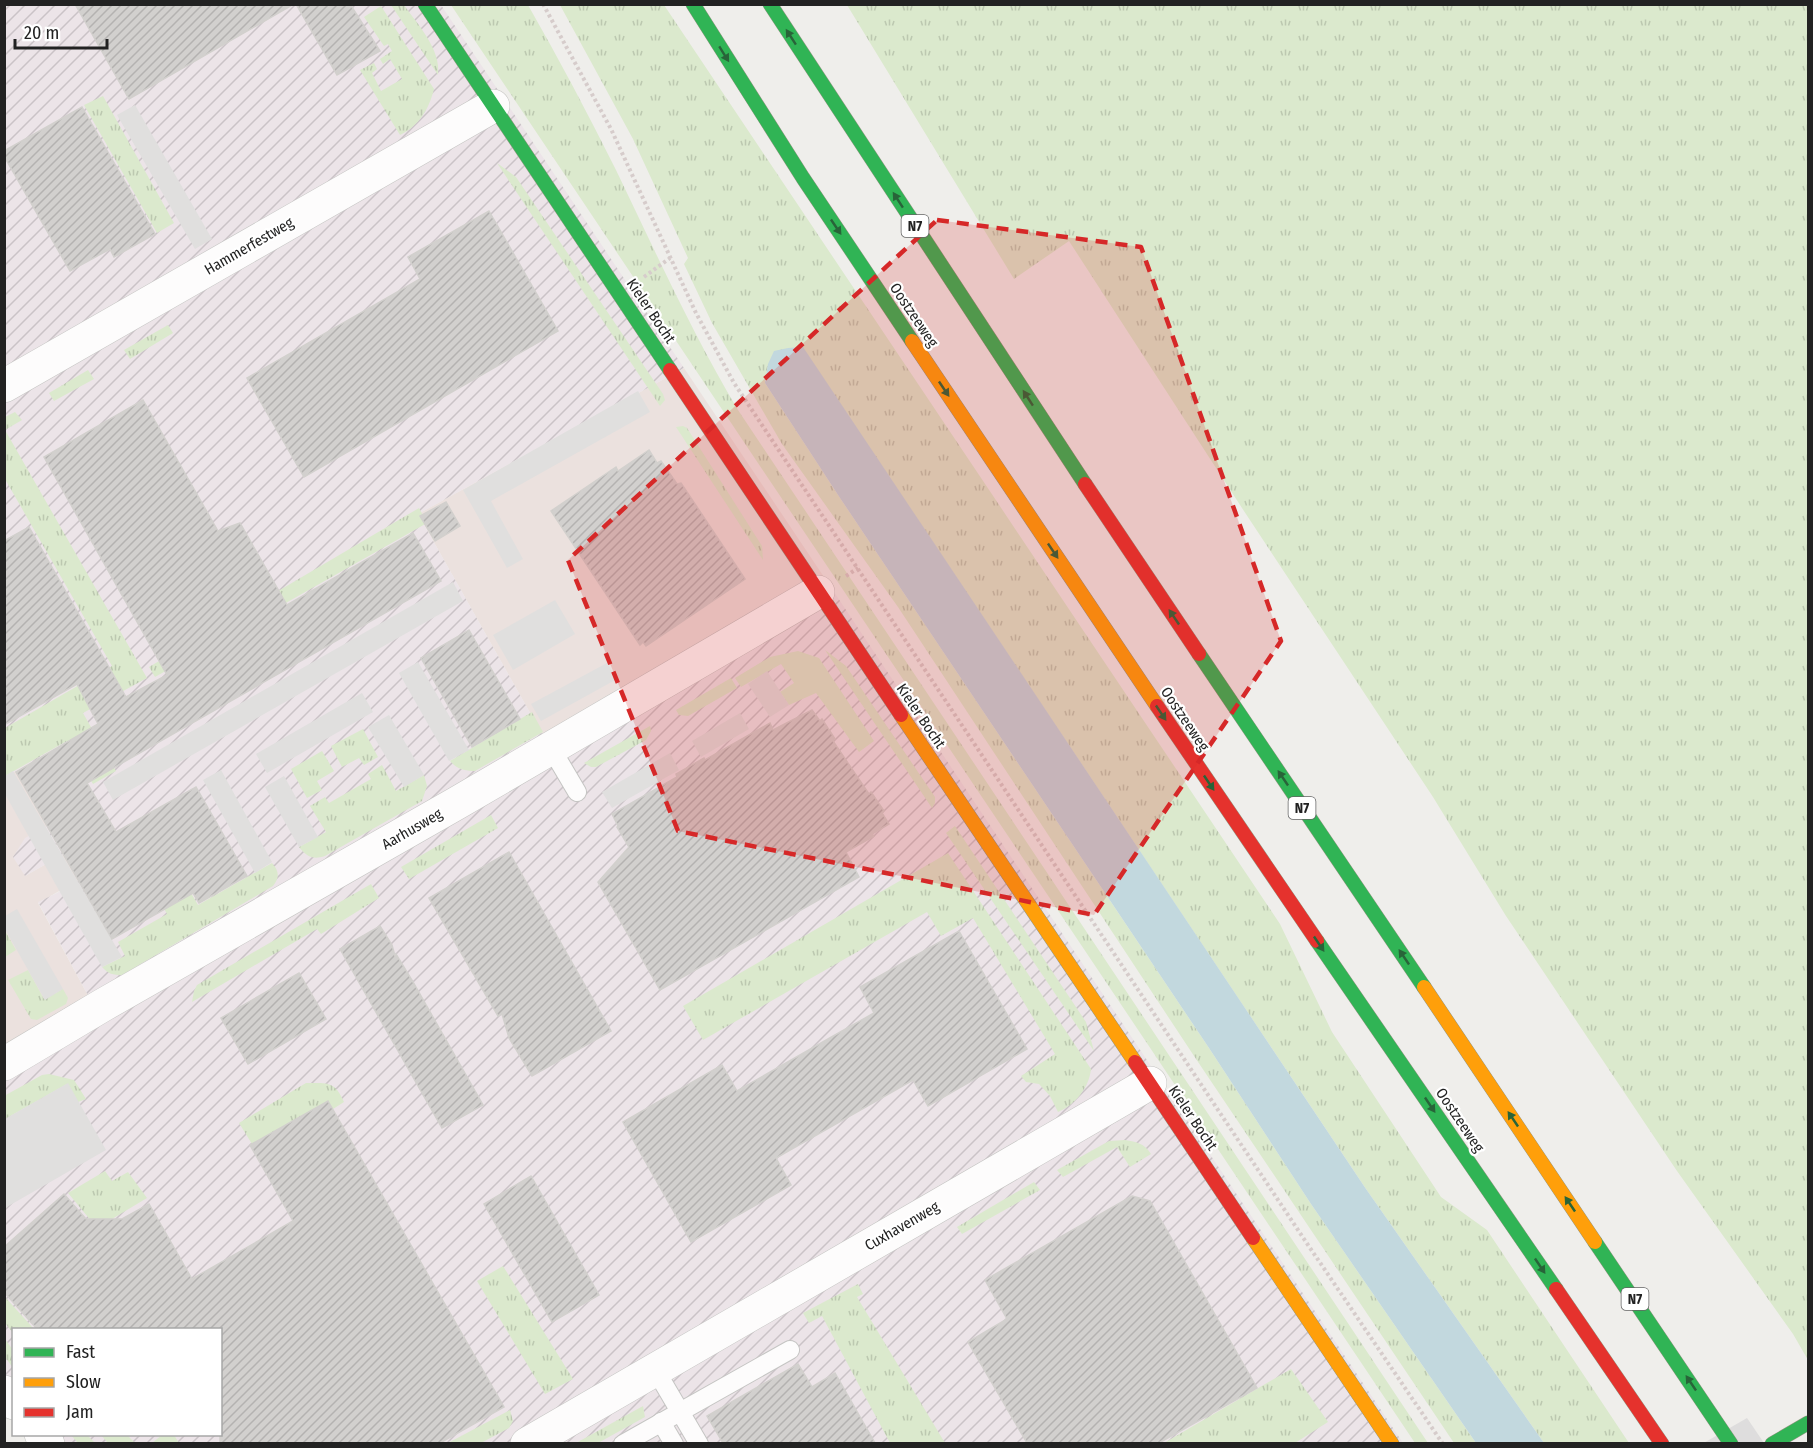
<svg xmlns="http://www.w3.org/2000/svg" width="1813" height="1448" viewBox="0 0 1813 1448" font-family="'Fira Sans Condensed',sans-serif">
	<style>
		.commercial { fill: #ebe1de }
		.industrial { fill: url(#industrial-furrows) }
		.grass { fill: url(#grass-tufts) }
		.garden { fill: #dbe9cd }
		.parking { fill: #e0dfde }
		.water { fill: #c2d8de }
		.pier { fill: #dedddd }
		.building { fill: url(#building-hatch); stroke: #d2d0cd; stroke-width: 1.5 }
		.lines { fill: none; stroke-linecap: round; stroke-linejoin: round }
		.lane-casing { stroke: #c5c5c3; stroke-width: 20 }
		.street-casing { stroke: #c5c5c3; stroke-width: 34 }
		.fast-casing { stroke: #959884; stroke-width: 15 }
		.slow-casing { stroke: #959884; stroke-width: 15 }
		.jam-casing { stroke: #959884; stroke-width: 15 }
		.path { stroke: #d6cccb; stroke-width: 4; stroke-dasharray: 3 3; stroke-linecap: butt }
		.lane { stroke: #fdfcfc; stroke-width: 18 }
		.street { stroke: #fdfcfc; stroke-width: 33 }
		.fast { stroke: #30b455; stroke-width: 14 }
		.slow { stroke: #ff9f0a; stroke-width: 14 }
		.jam { stroke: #e5322d; stroke-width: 14 }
		.oneway { fill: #286439 }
		.marked { fill: #d62828; fill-opacity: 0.2; stroke: #d62828; stroke-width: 4.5; stroke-dasharray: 12 8; stroke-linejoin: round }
		.labels { text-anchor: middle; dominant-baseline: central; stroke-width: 4.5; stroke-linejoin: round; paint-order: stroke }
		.shield { fill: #fff; stroke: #646464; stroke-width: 1.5 }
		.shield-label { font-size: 14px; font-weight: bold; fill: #222 }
		.street-label { font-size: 15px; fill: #222; stroke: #fff }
	</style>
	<defs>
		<pattern id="industrial-furrows" width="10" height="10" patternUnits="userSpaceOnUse" patternTransform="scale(1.5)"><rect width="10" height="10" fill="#ece4e8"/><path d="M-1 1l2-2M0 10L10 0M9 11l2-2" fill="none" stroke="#cac3c7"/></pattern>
		<pattern id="grass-tufts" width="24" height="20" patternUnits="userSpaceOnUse" patternTransform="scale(1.5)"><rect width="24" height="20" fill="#dbe9cd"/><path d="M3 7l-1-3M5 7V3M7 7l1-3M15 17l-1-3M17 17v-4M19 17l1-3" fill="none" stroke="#bcc8b0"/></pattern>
		<pattern id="building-hatch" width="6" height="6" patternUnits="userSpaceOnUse" patternTransform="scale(1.5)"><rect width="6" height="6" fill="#d2d0ce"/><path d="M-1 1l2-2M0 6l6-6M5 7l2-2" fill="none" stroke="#b4b2b1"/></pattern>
	</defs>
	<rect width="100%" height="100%" fill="#efeeeb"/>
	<g class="commercial">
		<polygon points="684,368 832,589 551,750 418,514"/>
		<polygon points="65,744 95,800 25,876 111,827 126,853 38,903 99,1016 5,1069 5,777"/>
	</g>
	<polygon class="industrial" points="5,5 441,5 684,368 418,514 551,750 832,589 1403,1443 37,1443 30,1435 220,1434 220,1330 14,1330 13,1414 5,1403 5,1069 99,1016 38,902 57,893 126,853 111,827 25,876 13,857 25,838 94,800 65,744 5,777"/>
	<g class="grass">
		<path d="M391,5H404C418,25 441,49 438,75Z"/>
		<path d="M451,5H528C559,59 588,114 616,170C655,251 692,333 738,410L1428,1443H1415Z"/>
		<polygon points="560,5 664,5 1280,924 1332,1032 1441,1197 1487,1230 1629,1443 1544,1443 1366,1189 803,348 788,348 768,365 765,383 840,498 1209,1048 1311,1204 1476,1443 1454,1443 1194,1056 898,607 782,444 712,323 684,264 688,258 633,139"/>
		<polygon points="847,5 1808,5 1808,1360 1793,1334 1677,1171 1506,916 1433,797 1240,505 1069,241 1014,279"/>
		<path d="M381,6L434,89C429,109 419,126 400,135L360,70L374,63L377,69L372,73L381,91L402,79L390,59L383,64L380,59L392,51L388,44L384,46L364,17Z"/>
		<polygon points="103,96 174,223 157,233 84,105"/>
		<polygon points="497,163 516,177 663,394 665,400 660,406"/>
		<polygon points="168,325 173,333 130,359 124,350"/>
		<polygon points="88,370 94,379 54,401 49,393"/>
		<polygon points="15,412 22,420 5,430 147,678 83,713 116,771 93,784 67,741 5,776 5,728 112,666 5,479 5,417"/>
		<polygon points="683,426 687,428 762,546 763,560 676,427"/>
		<polygon points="419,508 427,523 155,677 149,667"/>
		<path d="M532,712L543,732L475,771C464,771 457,769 450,761Z"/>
		<polygon points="650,726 651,731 646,740 596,767 591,767 584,763"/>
		<polygon points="363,729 378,757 364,765 359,758 342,767 331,746"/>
		<polygon points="322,751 334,771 317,781 322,790 307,798 291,769"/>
		<path d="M382,765L396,791L424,775L427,786L422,801L325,856C313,860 307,857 299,847L326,832L310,806L325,797L329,803L371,779L368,774Z"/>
		<polygon points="491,815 498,828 409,879 401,867"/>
		<path d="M147,817L198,905L272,863C279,871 280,877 273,886L122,975C113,975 108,974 102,967L125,956L118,942L167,914L121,831Z"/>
		<polygon points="955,826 1086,1022 1094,1051 946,833"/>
		<path d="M948,853L1091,1069C1089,1088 1075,1105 1058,1112L1050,1096L1039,1084L1026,1082L1021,1076L1055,1054L973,918L941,936L927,912L703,1040L683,1006Z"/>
		<polygon points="371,884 379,898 321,934 317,929 192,1002 194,991 197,985"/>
		<polygon points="4,929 16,950 5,957 4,957"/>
		<polygon points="28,970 44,999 63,989 68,998 66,1004 37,1020 31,1019 8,980"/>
		<polygon points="49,1074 74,1080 86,1099 78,1102 67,1084 5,1119 4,1096 42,1075"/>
		<path d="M306,1083C328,1083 335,1081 344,1102L333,1109L328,1101L252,1144L239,1123Z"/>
		<path d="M1125,1140C1137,1142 1144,1143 1151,1154L1130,1167L1117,1147L1063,1177L1057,1170L1109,1141Z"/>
		<polygon points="105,1171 112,1181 128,1172 147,1198 97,1228 68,1193"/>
		<polygon points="1034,1182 1040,1190 962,1234 957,1227"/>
		<polygon points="503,1266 573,1379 545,1394 477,1281"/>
		<polygon points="858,1284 863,1294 857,1297 945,1443 890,1443 822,1316 809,1323 803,1313"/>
		<polygon points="4,1297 5,1297 34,1329 14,1330 13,1333 5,1323"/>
		<polygon points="5,1339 13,1350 13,1368 5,1357"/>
		<polygon points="1291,1369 1328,1422 1295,1443 1164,1443"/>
		<polygon points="643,1406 645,1417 598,1443 576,1443"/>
		<polygon points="510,1410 513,1421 509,1428 481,1443 448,1443"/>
		<polygon points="71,1435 87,1435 95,1443 78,1443"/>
		<polygon points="101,1435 127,1435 135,1443 108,1443"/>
		<polygon points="162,1435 174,1435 179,1443 152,1443"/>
	</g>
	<g class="garden">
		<polygon points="825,650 846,666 935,797 935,803 932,808"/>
		<polygon points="798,651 819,658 874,741 859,752 816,693 789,705 780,692 794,683 781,664 741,687 735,678 770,657"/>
		<polygon points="731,678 737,688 688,716 679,715 676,710"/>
	</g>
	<g class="parking">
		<polygon points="135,105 212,239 195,249 117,115"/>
		<polygon points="638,391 650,412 491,501 523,559 507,568 463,490"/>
		<polygon points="453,582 463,601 113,800 103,782"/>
		<polygon points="555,600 575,634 513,670 493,635"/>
		<polygon points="418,662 469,750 449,761 399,673"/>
		<polygon points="607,663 617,679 541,721 531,704"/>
		<polygon points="767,671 789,705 770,717 748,684"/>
		<polygon points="362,693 373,712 267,773 256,754"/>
		<polygon points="740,713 749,729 701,757 692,741"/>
		<polygon points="389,715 424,775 404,787 368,727"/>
		<polygon points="670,753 679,770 612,808 602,792"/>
		<polygon points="221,770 272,862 255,873 203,780"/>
		<polygon points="13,771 122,957 102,967 5,794 5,776"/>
		<polygon points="284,776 318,837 299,847 265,787"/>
		<polygon points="17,909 63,989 45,1000 5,929 5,916"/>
		<polygon points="68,1083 106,1150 5,1208 5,1119"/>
	</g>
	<polygon class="water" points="803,347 1366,1189 1544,1443 1476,1443 1311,1204 1209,1048 840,498 765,383 768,364 774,351 788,348"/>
	<polygon class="pier" points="1747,1418 1764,1443 1702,1444"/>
	<g class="building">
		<polygon points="75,4 294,4 129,99"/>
		<polygon points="296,4 350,4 380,51 337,75"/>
		<polygon points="82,107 155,234 114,257 110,249 70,271 4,156 4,151"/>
		<polygon points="489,211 558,331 304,477 247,378 420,279 408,257"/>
		<polygon points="143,400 218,531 240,523 287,605 413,533 441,581 87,783 116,832 196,787 247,876 199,903 193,893 112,939 16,772 98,724 77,684 4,725 4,541 29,527 126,697 167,675 44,457"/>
		<polygon points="649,450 657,463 661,461 677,484 681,483 745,579 646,646 643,642 640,645 551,511 616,467 618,471"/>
		<polygon points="446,502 460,526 435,541 420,516"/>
		<polygon points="469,630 520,719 472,747 421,658"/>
		<polygon points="812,710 820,721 822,719 835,739 833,741 869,794 871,792 884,811 882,813 889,824 872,834 874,836 846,852 859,877 660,990 598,882 629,847 617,827 618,826 612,814 677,777 676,774 704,758 705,760 770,723 773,730"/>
		<polygon points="509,852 611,1031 532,1076 509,1038 502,1014 498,1016 429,898"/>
		<polygon points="380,926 392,945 395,956 396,954 413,982 483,1105 442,1128 340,949"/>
		<polygon points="959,931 1027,1049 928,1106 913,1080 776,1158 791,1185 691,1242 623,1122 722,1065 737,1091 835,1035 874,1013 860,987"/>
		<polygon points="299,973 326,1019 248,1064 221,1018"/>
		<polygon points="328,1101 504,1407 440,1443 220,1443 220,1329 37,1329 4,1292 4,1247 64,1194 86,1219 122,1219 149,1204 192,1279 293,1221 250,1145"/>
		<polygon points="531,1176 599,1295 552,1322 484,1204"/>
		<polygon points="1132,1196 1150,1201 1257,1388 1159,1443 1027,1443 968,1342 1007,1319 985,1280"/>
		<polygon points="798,1364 812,1387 835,1373 875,1443 723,1443 707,1416"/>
	</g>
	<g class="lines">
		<g class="lane-casing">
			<g id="lane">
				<polyline points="551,748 577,792"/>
				<polyline points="655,1369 699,1444"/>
				<polyline points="661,1422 674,1444"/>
				<polyline points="623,1444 790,1350"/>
			</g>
		</g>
		<g class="street-casing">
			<g id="street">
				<polyline points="4,386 493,106"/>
				<polyline points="4,1064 103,1005 457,803 818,592"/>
				<polyline points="4,1392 14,1403"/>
				<polyline points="41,1434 48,1444"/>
				<polyline points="527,1444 1150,1083"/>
			</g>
		</g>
		<g class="fast-casing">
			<g id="fast">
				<polyline points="425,4 670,370"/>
				<polyline points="693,4 803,178 912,341"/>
				<polyline points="770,4 1085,484"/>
				<polyline points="1199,654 1424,987"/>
				<polyline points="1317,941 1556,1289"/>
				<polyline points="1595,1242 1731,1444"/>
				<polyline points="1772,1444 1808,1423"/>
			</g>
		</g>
		<g class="slow-casing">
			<g id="slow">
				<polyline points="912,341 1157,706"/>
				<polyline points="901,715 1135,1062"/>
				<polyline points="1424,987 1595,1242"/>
				<polyline points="1253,1238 1392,1444"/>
			</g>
		</g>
		<g class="jam-casing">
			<g id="jam">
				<polyline points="670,370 901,715"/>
				<polyline points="1085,484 1199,654"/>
				<polyline points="1157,706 1317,941"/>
				<polyline points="1135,1062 1253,1238"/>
				<polyline points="1556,1289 1662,1444"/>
			</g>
		</g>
		<g class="path">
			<polyline points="543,4 611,129 696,313 734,383 1304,1239 1443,1444"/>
			<polyline points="644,277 670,258"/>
			<polyline points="846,576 858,568"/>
		</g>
		<use href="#lane" class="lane"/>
		<use href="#street" class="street"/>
		<use href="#fast" class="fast"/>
		<use href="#slow" class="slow"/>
		<use href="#jam" class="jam"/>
	</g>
	<defs><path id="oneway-solid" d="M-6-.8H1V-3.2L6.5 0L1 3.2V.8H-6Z" transform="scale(1.5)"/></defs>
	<g class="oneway">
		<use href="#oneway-solid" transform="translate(791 37) rotate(-123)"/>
		<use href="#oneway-solid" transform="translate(724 54) rotate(58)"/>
		<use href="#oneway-solid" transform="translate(898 200) rotate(-123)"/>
		<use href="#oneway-solid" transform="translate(836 227) rotate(56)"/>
		<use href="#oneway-solid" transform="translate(944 389) rotate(56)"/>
		<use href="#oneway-solid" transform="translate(1028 398) rotate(-123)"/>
		<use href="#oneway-solid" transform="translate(1053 551) rotate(56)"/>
		<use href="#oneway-solid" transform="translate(1174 617) rotate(-124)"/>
		<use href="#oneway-solid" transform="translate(1161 713) rotate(56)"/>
		<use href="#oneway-solid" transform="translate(1283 778) rotate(-124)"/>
		<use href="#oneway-solid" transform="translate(1209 783) rotate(56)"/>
		<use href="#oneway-solid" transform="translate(1319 944) rotate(56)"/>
		<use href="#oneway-solid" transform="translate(1404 957) rotate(-124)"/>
		<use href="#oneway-solid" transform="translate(1430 1105) rotate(56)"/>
		<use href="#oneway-solid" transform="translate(1513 1119) rotate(-124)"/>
		<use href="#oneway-solid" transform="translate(1570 1204) rotate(-124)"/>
		<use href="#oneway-solid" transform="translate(1540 1266) rotate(56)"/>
		<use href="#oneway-solid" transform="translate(1691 1383) rotate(-124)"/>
	</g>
	<path class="marked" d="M937,220L1141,247L1281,641L1094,915L678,831L568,560Z"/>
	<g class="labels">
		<g class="shield">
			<rect x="901.5" y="215" width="27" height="22" rx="4.5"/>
			<rect x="1288.5" y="797" width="27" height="22" rx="4.5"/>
			<rect x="1621.5" y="1288" width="27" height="22" rx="4.5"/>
		</g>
		<g class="shield-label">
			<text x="915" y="226">N7</text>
			<text x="1302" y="808">N7</text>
			<text x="1635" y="1299">N7</text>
		</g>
		<g class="street-label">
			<text transform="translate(249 246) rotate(-30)">Hammerfestweg</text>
			<text transform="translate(651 311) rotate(56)">Kieler Bocht</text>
			<text transform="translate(914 315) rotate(56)">Oostzeeweg</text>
			<text transform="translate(921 716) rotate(56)">Kieler Bocht</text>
			<text transform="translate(1185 719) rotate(56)">Oostzeeweg</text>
			<text transform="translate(412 829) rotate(-30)">Aarhusweg</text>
			<text transform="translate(1193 1118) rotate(56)">Kieler Bocht</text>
			<text transform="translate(1460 1120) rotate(56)">Oostzeeweg</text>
			<text transform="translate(902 1226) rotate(-30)">Cuxhavenweg</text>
		</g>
	</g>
	<rect width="1813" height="1448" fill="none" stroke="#222222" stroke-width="12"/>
	<rect x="12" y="1328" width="210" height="108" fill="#ffffff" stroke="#a7a7a7" stroke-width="1.5"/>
	<rect x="24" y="1348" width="30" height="9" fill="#30b455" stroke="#a7a7a7" stroke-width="1.5"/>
	<text x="66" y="1358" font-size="18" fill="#222222">Fast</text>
	<rect x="24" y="1378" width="30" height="9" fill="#ff9f0a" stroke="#a7a7a7" stroke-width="1.5"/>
	<text x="66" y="1388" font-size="18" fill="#222222">Slow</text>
	<rect x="24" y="1408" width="30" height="9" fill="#e5322d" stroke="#a7a7a7" stroke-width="1.5"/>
	<text x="66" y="1418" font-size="18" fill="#222222">Jam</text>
	<path d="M15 39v9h92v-9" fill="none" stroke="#222222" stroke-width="3"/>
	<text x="24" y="39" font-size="18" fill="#222222" stroke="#ffffff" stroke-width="4.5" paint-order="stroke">20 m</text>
</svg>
